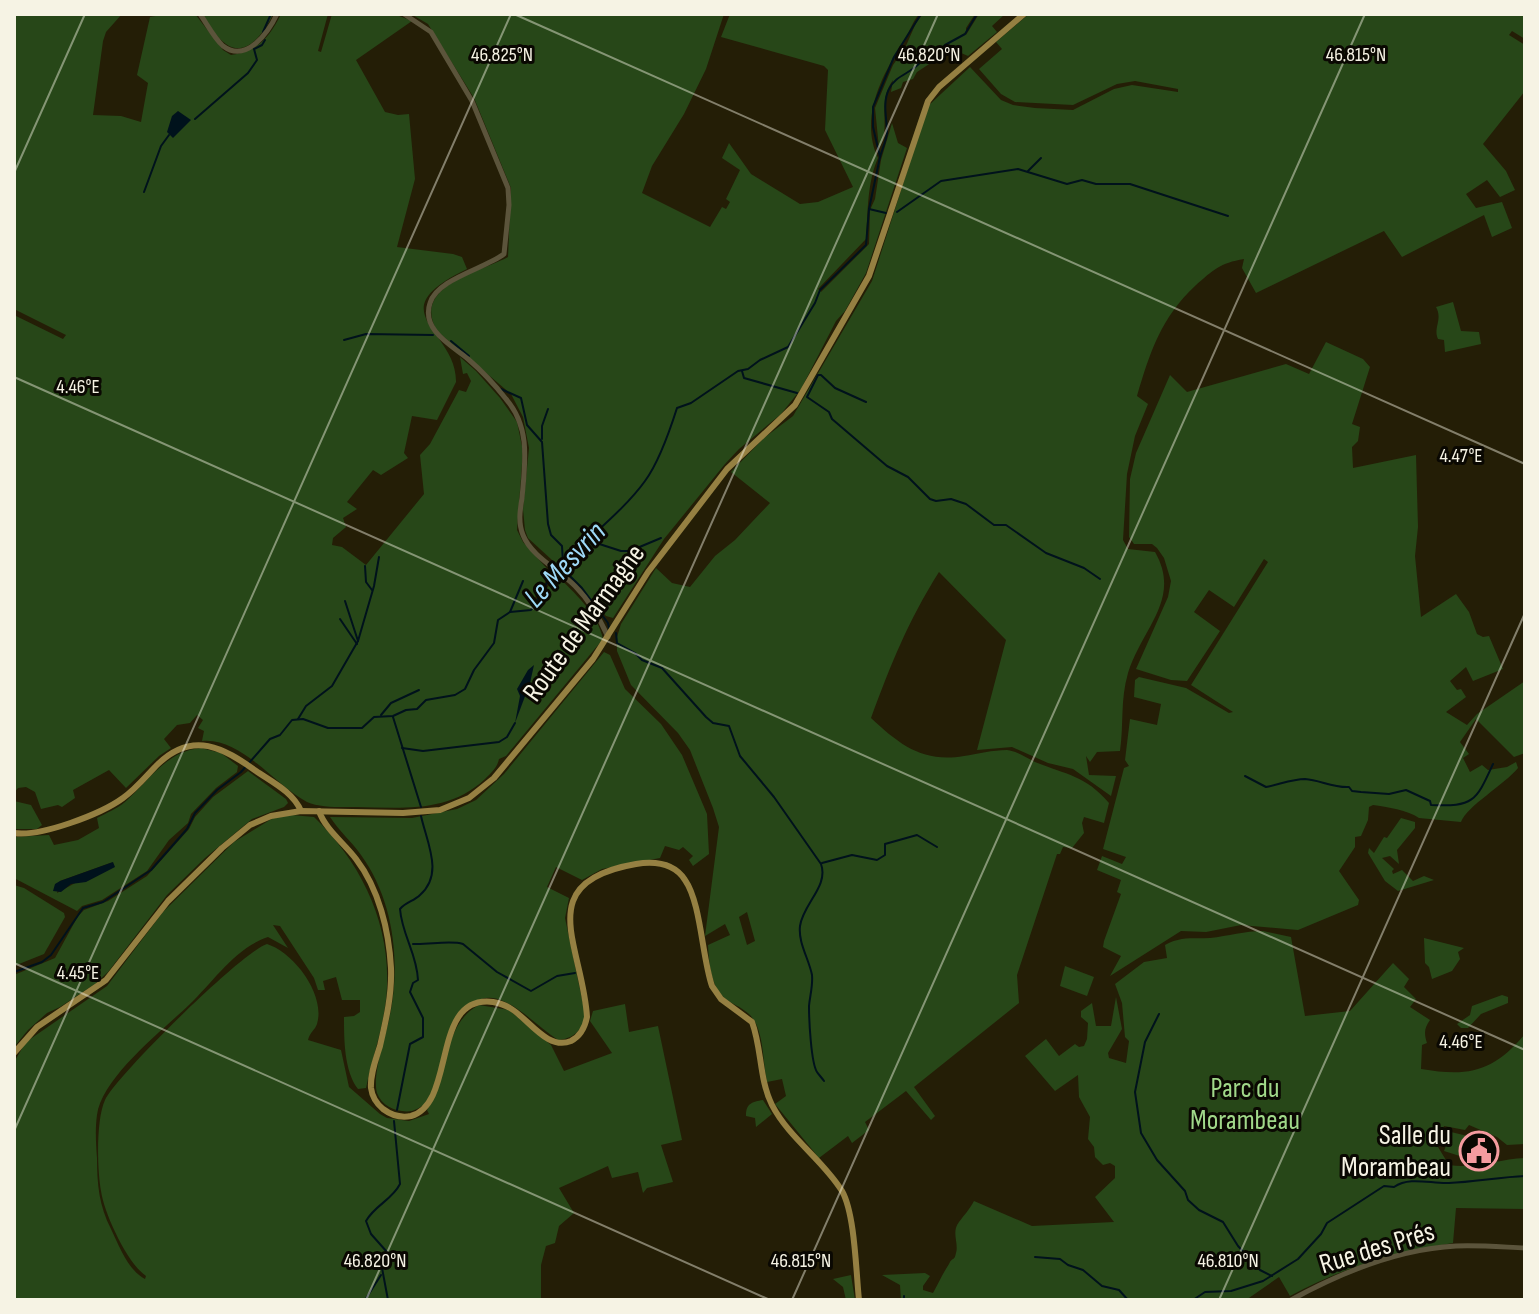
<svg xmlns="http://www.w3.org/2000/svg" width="1539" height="1314" viewBox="0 0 1539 1314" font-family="'Sofia Sans Condensed',sans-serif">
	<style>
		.green { fill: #274718; fill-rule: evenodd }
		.water { fill: #00121c }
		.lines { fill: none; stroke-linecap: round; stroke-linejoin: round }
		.stream { stroke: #00121c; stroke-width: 2 }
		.minor { stroke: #5b543b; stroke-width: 5 }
		.major { stroke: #958042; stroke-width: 6 }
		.ticks { fill: none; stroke: #f6f3e4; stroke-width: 2; stroke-opacity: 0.45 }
		.labels { text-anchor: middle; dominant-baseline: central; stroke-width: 6; stroke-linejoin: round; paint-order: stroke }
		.street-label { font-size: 28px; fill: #f6f3e4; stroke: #0a0802 }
		.park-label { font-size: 28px; fill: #a0d889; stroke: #0a0802 }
		.poi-label { font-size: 28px; fill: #f6f3e4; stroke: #0a0802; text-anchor: end }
		.water-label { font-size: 30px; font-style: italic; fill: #9ed8f6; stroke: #0a0802 }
		.ticks-label { font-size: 20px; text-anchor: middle; fill: #f6f3e4; stroke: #0a0802; stroke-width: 6; stroke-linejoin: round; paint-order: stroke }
	</style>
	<rect width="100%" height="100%" fill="#241e06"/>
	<g class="green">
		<path d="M14,14H122L106,32L103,41L93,115L121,116L141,122L148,83L137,75L150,17L166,14H195L223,50L231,55C257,52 270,37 281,14H328L318,51L321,52L332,14H394L412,21L356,60L385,112L398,115L409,114L415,179L397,247L453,254L462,257L467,269C376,313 457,329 456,382L437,420L412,416L404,453L408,458L381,475L373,470L347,502L357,509L343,518L346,527L333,538L332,545L342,547L366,565L424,494L420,455L430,444L459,390L466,392L471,381L467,373L463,374L460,357L476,371L500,398L517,422L523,451L517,530L523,542L551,573L532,602L533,609L556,575C574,592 598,614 603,639L506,756L499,759C497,768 492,772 485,779C449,813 402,808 356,807C342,807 320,808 307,802C275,785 241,737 202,741L204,731L198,728L203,720L197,715L190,723L177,725L164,739L171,748L159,756L126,788L109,770L73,790L75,798L62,807L58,805L41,809L35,792L26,787L18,788L14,793V315L63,339L66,335L14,309Z"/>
		<path d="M202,14H273C266,30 247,59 226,44C216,38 209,23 202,14Z"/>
		<path d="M411,14H724L706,69L684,114L652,166L642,193L710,227L722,207L726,209L730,202L726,199L740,170L722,158L729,143L751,174L800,204L818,202L853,187L825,130L828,70L824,66L721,37L730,14H919C911,24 908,36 901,46C880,78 860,120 878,158C867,183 868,212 866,239L818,289L821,292L869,244L870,210L875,199L881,160L892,123L898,143L907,148L866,273L845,311L836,321L801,389L781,414L739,449L725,464L664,539L613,618L606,616L576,582L528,538L525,530L523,509L529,448L523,417L511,394L437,331C411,286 480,272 508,257L511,188L474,98L428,24Z"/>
		<path d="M923,14H975L966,28V35L979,14H1005L992,26L997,32L968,56L952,49L917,72L913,79L903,82L901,88L891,92L893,80C876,103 892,128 879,148L875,108L893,65L905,48L916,23Z"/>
		<path d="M1029,14H1525V39L1512,31L1509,35L1525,45V91L1483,144L1506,171L1515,190L1500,197L1487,180L1466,194L1476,208L1502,202L1512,228L1492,237L1484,215L1402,257L1384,231L1256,293L1242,268L1244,259C1220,263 1213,270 1195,286C1161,318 1150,352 1137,396L1148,404L1135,436L1127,474L1123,540L1128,549L1155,552C1182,599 1142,628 1128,673C1120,701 1124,724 1120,751L1097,752L1090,762L1086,756L1089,775L1116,776L1111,796L1073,769L1048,763L1012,747L977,750L1006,640L939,572C908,621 891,664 871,718C900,745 923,763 964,756C977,754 993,750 1007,750C1017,751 1026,758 1035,762C1067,775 1085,775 1109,803L1104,823L1084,817L1082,823L1084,833L1072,848L1063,847L1060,854H1057L1017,975L1019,1003L914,1087L935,1116L931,1120L906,1091L865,1122L869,1130L852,1143L848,1136L819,1158L775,1104L786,1096L782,1079L767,1082C763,1064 764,1043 757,1026C752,1013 741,1008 730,1002C711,991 709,965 708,945L730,935L725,924L705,936L719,827L713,808L690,750L678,733L631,685L617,651V637L621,624L656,568L672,583L690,587L715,556L735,540L770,503L731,472L764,438L793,416L872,281L928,106L970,67L1001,100L1013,105L1035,108L1073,110L1114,89L1132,85L1178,92V89L1135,81L1117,84L1073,105L1015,102L1001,94L979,69L1002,49L996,42ZM747,912L755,941L747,945L739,917Z"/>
		<path d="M1453,302L1461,331L1479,332L1481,344L1445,352L1444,340L1438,339C1433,327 1443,320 1436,307Z"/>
		<path d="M1326,342L1363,359L1370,367L1352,424L1360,427L1358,441L1352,447L1353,468L1416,455L1418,527L1415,556L1421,617L1456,594L1469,612L1477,634L1483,637L1489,636L1503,669L1473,681L1466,667L1450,681L1457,690L1461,689L1466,697L1446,712L1467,725L1477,714L1525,681V753L1514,757L1476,719L1460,742L1469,754L1463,758L1470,772L1482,765L1488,770L1507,767L1516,762L1518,768C1504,785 1467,806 1461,822L1419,818C1408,810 1387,807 1373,805L1369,807L1368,820L1361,836L1355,837V847L1339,871L1359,900L1358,905L1298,930L1241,925L1206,932L1181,931L1110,976L1121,956L1103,947L1104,941L1121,894L1117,892L1121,880L1097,870L1102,856L1122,864L1126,857L1103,849L1124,768L1129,766L1125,760L1130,719L1157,725L1161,704L1134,697L1135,680L1139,677L1186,688L1229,713L1233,712L1191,685L1268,562L1264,559L1234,607L1209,590L1194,612L1220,631L1187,681L1171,680L1136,669L1168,597L1171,581L1164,558L1157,548L1152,544H1134L1129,537L1130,479L1136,453L1170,375L1187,392L1286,364L1309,374Z"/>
		<path d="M604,652L610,655L625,689L661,724L682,755L707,814L709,854L693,866L689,860L693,856L683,847L679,850L665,846L660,858L602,869L582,880L556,867L547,887L569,898L565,918L585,1013C585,1029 573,1039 558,1040C540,1028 522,1009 503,1001C487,994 475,999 464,1011C436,1040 446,1072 427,1101C423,1106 418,1109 412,1111C398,1113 382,1107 377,1093C372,1076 385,1038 389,1020C401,966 395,902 361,855C352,842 339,831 330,817L412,818L457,809L476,800L504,774Z"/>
		<path d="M201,748L221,753L238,766L237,772L216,788L191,814L188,823L169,840L147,871L102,900L82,906L77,911L14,878V837L49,835L54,845L78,840L99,828L97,818C106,813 117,809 125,802C149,781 166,751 201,748ZM113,862L57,893L60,881Z"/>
		<polygon points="248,771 286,799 288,803 284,807 252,819 205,858 167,895 108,972 95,984 60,1007 47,1013 28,1030 14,1047 14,975 55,958 78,916 84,910 108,901 147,876 189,829 195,817 213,797"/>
		<polygon points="14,801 31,805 42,825 37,829 14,829"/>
		<path d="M292,815L314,817C360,861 390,922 387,986C386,1020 373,1055 366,1088L358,1089C344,1071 344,1039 344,1017L354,1016L360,1012V1000H342L336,977L323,981L325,990H318L314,978L280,926L273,925L288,948L268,937C235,948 214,981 190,1004C163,1030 102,1077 97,1115C95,1129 96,1144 97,1158C97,1184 99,1206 111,1229C119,1246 128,1270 145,1279L146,1276C127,1263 104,1213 101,1191C97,1169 96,1119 105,1100C116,1076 243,951 267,944C293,952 326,994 317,1024C315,1030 310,1032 308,1040L341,1050L349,1087L380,1114L387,1118L409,1121L429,1114L427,1110C449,1078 441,1025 479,1005L509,1010L551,1045L564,1071L612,1053L590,1021L593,1011L625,1004L629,1032L658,1026L682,1140L661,1145L673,1182L647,1188L643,1193L638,1172L612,1178L608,1166L559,1188L574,1213L559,1226L555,1243L546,1246L541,1265V1300H14V1062L26,1042L107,986L163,912L234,842L273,818Z"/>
		<polygon points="1401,818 1415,822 1415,828 1397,850 1399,864 1390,856 1382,858 1394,869 1392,871 1393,874 1402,870 1413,881 1424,876 1434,880 1398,891 1385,881 1368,853 1369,848 1374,853 1384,837 1387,838"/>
		<polygon points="14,885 24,888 64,913 65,917 44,954 14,966"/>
		<path d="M1263,931L1291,937L1305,1016L1350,1011L1393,963L1409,979L1404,987L1416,999L1410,1007L1430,1020C1424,1028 1424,1034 1427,1043L1422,1045L1421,1069C1469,1077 1493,1072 1525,1034V1144L1507,1145L1497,1137L1469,1125L1465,1130L1444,1126L1438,1147L1449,1165C1475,1169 1499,1159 1525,1158V1209L1456,1208L1453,1243C1395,1252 1341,1268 1290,1296L1279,1277L1246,1300H901L900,1285L882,1275L925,1273L930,1276L923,1286V1290L933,1293C938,1284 943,1273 949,1264C953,1256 954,1262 956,1253C959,1243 951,1232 959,1222C965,1214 969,1210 974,1201L1032,1226L1114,1222L1095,1197L1115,1178V1166L1110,1163L1103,1165L1095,1157L1094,1147L1088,1139L1090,1117L1079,1097L1078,1075L1055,1091L1025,1056L1046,1039L1059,1056L1075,1044L1079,1047L1084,1046L1087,1039L1088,1023L1081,1017V1011L1092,1003L1096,1026H1111L1116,997L1122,1029L1108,1053L1109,1058L1126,1063L1129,1041L1125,1037L1122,1003L1115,984L1144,962L1167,958L1165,945C1181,936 1193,939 1210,938C1228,936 1245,931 1263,931Z"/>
		<polygon points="1424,938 1464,948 1458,952 1460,959 1452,971 1432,979 1429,967 1425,963"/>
		<polygon points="1065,966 1094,977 1087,996 1060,986"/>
		<polygon points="1502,995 1508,997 1508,1003 1481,1014 1468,1028 1461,1028 1457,1024 1470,1015 1472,1006"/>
		<path d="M763,1100L772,1114L756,1127L755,1118L746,1116C746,1103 752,1102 763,1100Z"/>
		<polygon points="1451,1132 1476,1138 1466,1158 1444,1151"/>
		<polygon points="851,1275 855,1300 846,1300 843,1287 833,1279"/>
	</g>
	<g class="water">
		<polygon points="178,111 191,120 173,138 167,132 172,116"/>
		<polygon points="534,665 530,683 515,723 520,696 517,689 528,670"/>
		<polygon points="113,862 115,867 86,882 71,884 61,892 53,891 55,884 60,881"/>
	</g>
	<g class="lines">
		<g class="stream">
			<polyline points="263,32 271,14"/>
			<polyline points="195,119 248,73 257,60 254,49 262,45 265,40"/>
			<path d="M880,157C882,150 886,141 887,133C887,118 882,103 889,89C896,74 914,73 922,60L932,58L945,45L965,34L977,14"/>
			<polyline points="1028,171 1041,158"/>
			<polyline points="144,192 161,146 169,135"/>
			<polyline points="869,209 886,213"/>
			<polyline points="897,212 941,181 1018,169 1067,184 1082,180 1096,184 1130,184 1228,216"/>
			<polyline points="344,340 366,334 433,335"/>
			<polyline points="451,341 469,356"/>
			<polyline points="742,371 744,378 797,393"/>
			<polyline points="501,389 521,398 527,425 542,442 548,524 551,535 562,546 563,563"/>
			<polyline points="866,402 835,388 821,375 818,375 807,397 829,412 832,419 887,466 908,477 930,499 936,501 951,499 966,504 994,525 1006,525 1046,553 1084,568 1100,579"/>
			<polyline points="542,439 542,426 548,409"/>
			<polyline points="587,540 621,551 630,551 661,538"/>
			<polyline points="365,566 366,582 372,590"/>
			<polyline points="561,567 582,588 608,623 609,628"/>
			<polyline points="345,601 358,641"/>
			<polyline points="510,612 523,581"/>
			<polyline points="340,619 357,644"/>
			<path d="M616,633L617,643L635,653L642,660L662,668L706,717L713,723L729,726L740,756L774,797L821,864C829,886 803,904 800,926C798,943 809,959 812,975C813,986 810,995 809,1006C809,1019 811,1063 817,1072C819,1075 822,1078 824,1081"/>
			<polyline points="381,715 391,703 419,690"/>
			<polyline points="393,717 421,807"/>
			<polyline points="298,719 306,706 332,686 358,641 374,586 379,557"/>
			<polyline points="402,748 423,751 499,742 507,737 515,723"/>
			<path d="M1245,776L1266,787C1278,785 1292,779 1305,779C1320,780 1333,788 1349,787L1352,791L1361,792L1389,794L1406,790L1430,801L1431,805C1474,807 1476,801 1493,764"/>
			<polyline points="822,863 852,855 877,860 885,855 885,844 917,835 937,847"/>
			<path d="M413,944C428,945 450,940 463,944L497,972L531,991L557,976L575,973"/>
			<path d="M14,972L42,962L51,955L83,908L103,902L151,870L187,829L195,813L217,790L241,772L270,739L280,735L292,720L303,719L328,728H362L374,717L393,716L406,710L417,709L426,700L455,695L465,689L474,670L494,643L498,620L510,612L531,610C540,598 544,584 554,573C582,542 622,513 645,481C659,462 670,430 677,408L691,403L738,371L748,369L760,360L788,347L815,303L820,290L866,245L869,209L880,157L873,127V107L894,57L921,14"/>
			<polyline points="1159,1014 1145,1042 1135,1092 1141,1133 1157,1160 1185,1191 1188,1200 1199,1210 1223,1222 1238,1246 1260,1270 1272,1276"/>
			<path d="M397,1110L410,1044L423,1037V1018L410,992L413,983L418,980C417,954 402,935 400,909C406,902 414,901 420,895C444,874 427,843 421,816"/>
			<polyline points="1035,1257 1060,1259 1068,1265 1083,1270 1102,1286 1119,1290 1128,1300"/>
			<polyline points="904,1296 904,1300"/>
			<polyline points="365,1300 381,1275"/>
			<path d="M388,1300L382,1268L387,1252L371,1234L366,1221C375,1205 392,1200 400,1184L394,1121"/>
			<path d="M1193,1300L1205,1292L1231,1291L1263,1281L1298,1259L1321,1234L1327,1223L1384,1186L1394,1187C1410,1176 1431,1184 1449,1183C1474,1182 1500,1177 1525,1176"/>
		</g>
		<g class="minor">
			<path d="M200,14C207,24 214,38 223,46C247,64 269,31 277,14"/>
			<path d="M404,14L431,32L472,101L508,188L509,205L504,254C484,269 437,279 430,303C421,330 451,345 468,359C482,371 495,385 506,399C531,428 525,463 522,498C520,510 518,523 523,535C531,556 559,570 575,586C589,600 600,619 608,637"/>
			<path d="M1291,1300C1340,1273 1399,1249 1456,1246C1479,1245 1502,1247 1525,1248"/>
		</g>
		<g class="major">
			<path d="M319,811C325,829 345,844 356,859C379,889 389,931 391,968C392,995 386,1020 380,1046C376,1059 370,1074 371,1088C372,1096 377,1104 383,1109C391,1115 401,1118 411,1116C457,1103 430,994 493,1002C498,1003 505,1005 510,1008C528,1018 547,1051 571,1041C581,1036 585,1027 587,1017C583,946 530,882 636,864C655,861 674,863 685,880C701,903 702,957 712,986L721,999L752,1022C762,1049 759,1079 772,1105C789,1138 823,1160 842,1191C855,1214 856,1272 859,1300"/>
			<path d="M14,833C41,837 101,814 123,798C136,789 147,775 158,764C193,730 224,748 256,771C272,782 293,792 301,811"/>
			<polyline points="14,1053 37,1027 106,980 168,901 222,848 250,825 271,816 301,811 403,813 440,810 469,798 494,778 593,659 648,572 727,469 795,405 869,276 928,101 939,87 1024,14"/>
		</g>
	</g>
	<path class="ticks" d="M514,14L1525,464M14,173L85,14M14,377L1525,1050M14,963L770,1300M14,1131L511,14M366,1300L938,14M792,1300L1365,14M1219,1300L1525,613"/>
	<defs>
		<g id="civic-ring" transform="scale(2)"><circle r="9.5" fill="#0a0802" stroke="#f49b9f" stroke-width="1.5"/><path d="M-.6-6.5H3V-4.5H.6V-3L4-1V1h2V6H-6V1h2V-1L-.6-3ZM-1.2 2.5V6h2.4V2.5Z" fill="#f49b9f"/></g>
	</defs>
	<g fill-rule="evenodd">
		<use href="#civic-ring" x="1479" y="1151"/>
	</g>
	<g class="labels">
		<g class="street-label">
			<text transform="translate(584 623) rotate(-54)">Route de Marmagne</text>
			<text transform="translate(1377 1248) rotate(-17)">Rue des Prés</text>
		</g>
		<g class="park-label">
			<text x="1245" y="1088">Parc du<tspan x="1245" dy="32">Morambeau</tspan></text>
		</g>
		<g class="poi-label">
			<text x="1451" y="1135">Salle du<tspan x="1451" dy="32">Morambeau</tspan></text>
		</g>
		<g class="water-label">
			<text transform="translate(565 565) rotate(-47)">Le Mesvrin</text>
		</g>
	</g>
	<g class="ticks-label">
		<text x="502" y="61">46.825°N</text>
		<text x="929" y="61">46.820°N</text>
		<text x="1356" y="61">46.815°N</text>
		<text x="78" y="393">4.46°E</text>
		<text x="1461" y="462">4.47°E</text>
		<text x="78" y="979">4.45°E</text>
		<text x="1461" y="1048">4.46°E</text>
		<text x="375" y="1267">46.820°N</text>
		<text x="801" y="1267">46.815°N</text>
		<text x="1228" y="1267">46.810°N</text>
	</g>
	<rect width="1539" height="1314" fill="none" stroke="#f6f3e4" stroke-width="32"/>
</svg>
